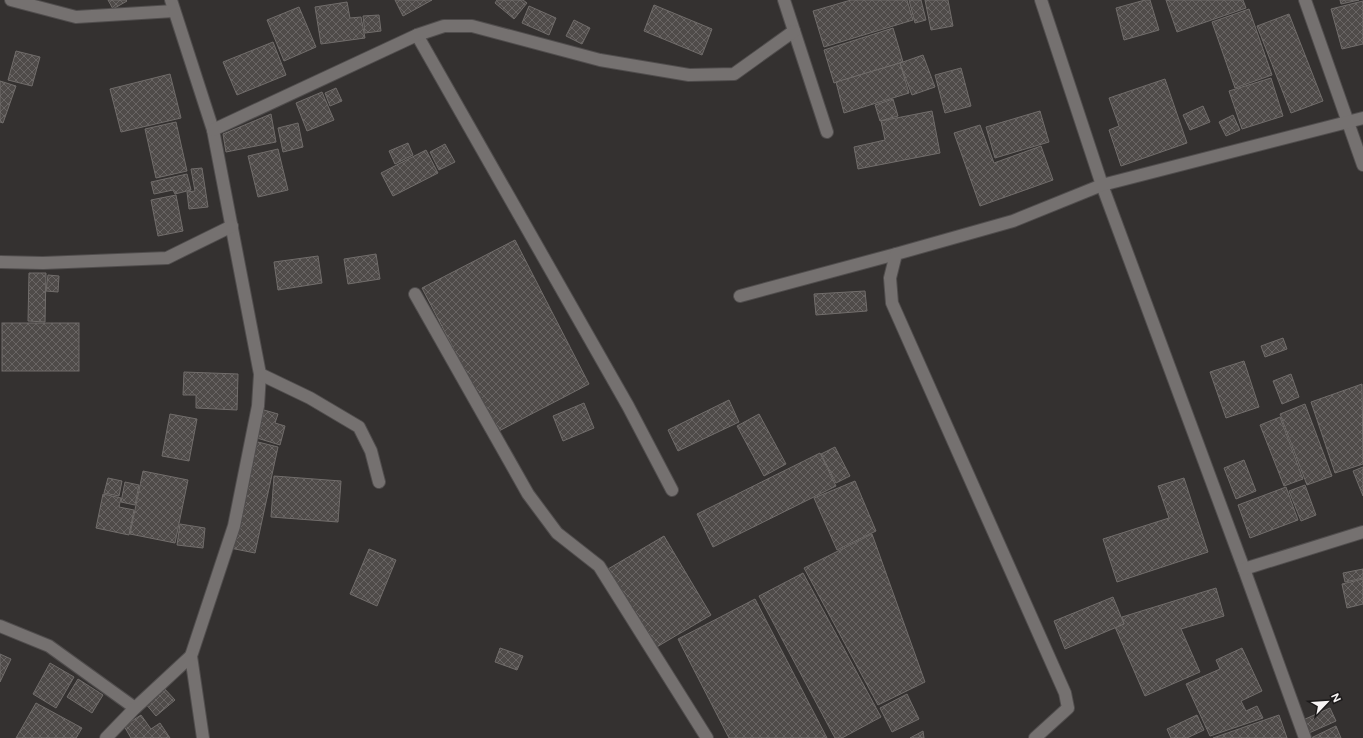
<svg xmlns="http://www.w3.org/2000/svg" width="1363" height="738" viewBox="0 0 1363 738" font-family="Figtree,sans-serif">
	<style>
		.building { fill: url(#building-cross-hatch); stroke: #716d6b }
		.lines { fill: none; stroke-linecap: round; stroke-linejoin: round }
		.minor-casing { stroke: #504d4d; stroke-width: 14 }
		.minor { stroke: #757170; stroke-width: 12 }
	</style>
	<defs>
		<pattern id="building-cross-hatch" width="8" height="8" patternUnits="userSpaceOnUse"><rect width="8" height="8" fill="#4f4b49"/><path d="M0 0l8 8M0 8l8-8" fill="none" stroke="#696564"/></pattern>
	</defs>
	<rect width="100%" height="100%" fill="#343130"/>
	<g class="building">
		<polygon points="108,0 126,0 127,1 113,9"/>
		<polygon points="395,0 432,0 403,16"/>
		<polygon points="497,0 523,0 527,3 514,19 495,3"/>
		<polygon points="851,0 907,0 913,20 824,47 813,11"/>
		<polygon points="909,0 921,0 926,20 915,23"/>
		<polygon points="925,0 948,0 953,26 931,30"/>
		<polygon points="1145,0 1150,0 1159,30 1124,40 1116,8"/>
		<polygon points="1166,0 1243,0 1246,8 1177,32"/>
		<polygon points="1340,0 1359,0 1341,4"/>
		<polygon points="1363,1 1363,44 1342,49 1331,9"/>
		<polygon points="347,2 350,18 361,17 365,38 321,44 315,7"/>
		<polygon points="654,5 712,29 702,55 644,31"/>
		<polygon points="529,6 556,18 549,35 522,23"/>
		<polygon points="299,7 316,47 284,61 267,20"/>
		<polygon points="1249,9 1272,75 1235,88 1212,22"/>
		<polygon points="1289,14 1323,101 1291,113 1257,26"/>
		<polygon points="379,15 381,31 365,33 363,16"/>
		<polygon points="574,20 590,28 582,44 566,36"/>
		<polygon points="893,28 903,62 834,83 824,50"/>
		<polygon points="273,42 286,75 237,95 223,62"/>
		<polygon points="16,51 40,57 32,86 8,80"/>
		<polygon points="923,55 935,87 912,95 900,63"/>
		<polygon points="900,63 909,93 844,113 836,82"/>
		<polygon points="961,68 971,106 945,113 935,75"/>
		<polygon points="170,74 181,118 121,132 110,89"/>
		<polygon points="1271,78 1283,116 1242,129 1229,91"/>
		<polygon points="1165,79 1187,143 1121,166 1109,130 1119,126 1109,98"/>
		<polygon points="0,81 16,86 3,123 0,122"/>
		<polygon points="336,88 342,101 330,106 325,93"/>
		<polygon points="322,92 334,120 307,131 296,103"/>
		<polygon points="893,99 898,116 880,121 875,105"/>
		<polygon points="1203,106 1210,122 1190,130 1183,115"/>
		<polygon points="932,111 940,153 858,169 854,147 885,140 881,121"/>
		<polygon points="1040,111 1049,142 995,158 986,127"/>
		<polygon points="271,114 276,142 226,152 223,134"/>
		<polygon points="1233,115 1240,130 1226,136 1219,122"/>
		<polygon points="176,122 187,171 156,178 145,129"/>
		<polygon points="298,123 303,147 283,152 278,128"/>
		<polygon points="980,125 994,163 1041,146 1053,180 980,206 954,133"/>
		<polygon points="408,143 413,155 395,164 389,151"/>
		<polygon points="445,144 455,162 439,170 430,152"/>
		<polygon points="278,149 288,190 258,197 248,156"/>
		<polygon points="426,150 438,173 393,196 381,173"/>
		<polygon points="202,168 208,207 189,209 187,192 195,191 191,169"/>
		<polygon points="187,174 191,190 175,194 173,190 154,194 151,182"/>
		<polygon points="176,195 183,231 158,236 151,200"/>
		<polygon points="515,240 589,384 497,432 422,288"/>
		<polygon points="376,254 380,279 348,284 344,259"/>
		<polygon points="318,256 322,283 278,290 274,262"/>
		<polygon points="29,273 46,273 45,322 28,321"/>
		<polygon points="48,275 59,276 58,292 46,291"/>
		<polygon points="865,291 867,311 816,315 814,294"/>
		<rect x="2" y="323" width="77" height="48"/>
		<polygon points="1283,338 1287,349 1265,357 1261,346"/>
		<polygon points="1244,361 1259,407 1226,418 1210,372"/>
		<polygon points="184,372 238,374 237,410 196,408 196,395 183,395"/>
		<polygon points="1291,374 1299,397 1282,404 1273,381"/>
		<polygon points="1362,384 1363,464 1335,473 1311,402"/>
		<polygon points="729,400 739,422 678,451 668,430"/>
		<polygon points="584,403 594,428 563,441 553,416"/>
		<polygon points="1305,404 1332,476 1307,485 1280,414"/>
		<polygon points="264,410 278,414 275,423 285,426 280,445 257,438"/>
		<polygon points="170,414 197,419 189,461 162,456"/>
		<polygon points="759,414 786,464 764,476 737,426"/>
		<polygon points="1280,417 1303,479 1284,486 1260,425"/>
		<polygon points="254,441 278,447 255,553 230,548"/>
		<polygon points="835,447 850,476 836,483 821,454"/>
		<polygon points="820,453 836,486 713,547 697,514"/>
		<polygon points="1244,460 1256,491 1236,499 1224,468"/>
		<polygon points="1363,467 1363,496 1353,471"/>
		<polygon points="143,471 188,480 175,543 130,534"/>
		<polygon points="274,476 341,481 338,522 271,517"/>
		<polygon points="108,478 122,481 119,496 104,493"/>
		<polygon points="1184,478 1208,552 1117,582 1103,539 1169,518 1158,486"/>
		<polygon points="855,481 876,531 837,550 814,498"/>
		<polygon points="125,482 139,485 135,505 121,502"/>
		<polygon points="1305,485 1316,515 1301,521 1289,491"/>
		<polygon points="1286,487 1298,520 1250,538 1238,505"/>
		<polygon points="103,494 121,498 119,507 134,510 129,535 96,528"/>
		<polygon points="180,524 205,528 203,548 177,545"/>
		<polygon points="872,534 925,682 878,705 804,568"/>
		<polygon points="664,536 711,615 655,648 608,569"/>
		<polygon points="369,549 396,560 377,606 350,594"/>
		<polygon points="1363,569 1363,578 1345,582 1343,573"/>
		<polygon points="803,573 881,717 842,738 835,738 759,596"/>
		<polygon points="1363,579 1363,604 1347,608 1342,584"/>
		<polygon points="1216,588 1224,616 1181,629 1200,672 1145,696 1115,627 1124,624 1122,617"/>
		<polygon points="1113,597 1124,624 1065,649 1054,621"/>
		<polygon points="755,599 827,738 729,738 678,639"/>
		<polygon points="500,648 523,656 517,670 495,662"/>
		<polygon points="1242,648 1262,691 1241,701 1246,711 1257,706 1263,718 1210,736 1186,684 1220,669 1216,660"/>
		<polygon points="0,654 11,659 0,682"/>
		<polygon points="50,663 74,677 56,708 33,694"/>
		<polygon points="78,679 103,695 92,713 67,697"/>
		<polygon points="163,687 175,700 156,716 145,703"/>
		<polygon points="907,694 919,719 892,732 880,708"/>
		<polygon points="36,703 82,728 76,738 16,738"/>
		<polygon points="1330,708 1336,721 1309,733 1303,720"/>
		<polygon points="141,715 151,729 160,723 170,738 131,738 124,726"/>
		<polygon points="1197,715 1204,730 1187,738 1171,738 1167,729"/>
		<polygon points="1279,715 1287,738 1213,738"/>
		<polygon points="1336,726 1341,738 1311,738"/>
		<polygon points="923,731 924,738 910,738"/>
	</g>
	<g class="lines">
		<g class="minor-casing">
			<g id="minor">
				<polyline points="11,0 76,17 174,11"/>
				<polyline points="171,0 213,130 260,374 258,406 234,526 191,656 203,738"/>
				<polyline points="784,0 827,132"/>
				<polyline points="1041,0 1102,185 1244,569 1305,738"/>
				<polyline points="1305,0 1363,165"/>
				<polyline points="417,35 628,406 672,490"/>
				<polyline points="213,130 417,35 444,26 472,26 600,60 689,75 734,74 794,31"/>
				<polyline points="0,262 43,263 167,258 232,226"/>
				<polyline points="415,294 528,494 557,533 599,566 707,738"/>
				<polyline points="740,296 896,254"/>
				<polyline points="260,374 310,398 359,427 371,451 379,482"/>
				<polyline points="1244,569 1363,532"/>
				<polyline points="0,626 49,646 135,708"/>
				<polyline points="106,738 135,708 191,656"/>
				<polyline points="1035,738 1068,708 1065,693 892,303 890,278 896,254 1013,221 1102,185 1363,118"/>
			</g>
		</g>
		<use href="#minor" class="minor"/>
	</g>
	<g transform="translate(1327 702) rotate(65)" stroke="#1b1919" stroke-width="3" paint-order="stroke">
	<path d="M0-3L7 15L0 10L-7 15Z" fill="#f6f3f3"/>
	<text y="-6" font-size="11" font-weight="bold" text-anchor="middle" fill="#f6f3f3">N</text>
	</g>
</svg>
